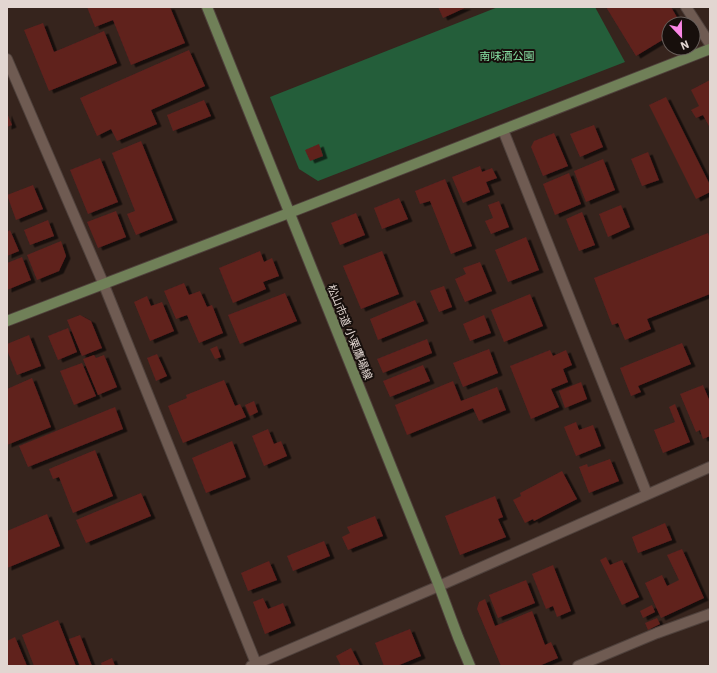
<svg xmlns="http://www.w3.org/2000/svg" width="717" height="673" viewBox="0 0 717 673" font-family="'IBM Plex Sans','Noto Sans JP',sans-serif">
	<style>
		.green { fill: #245e3a }
		.building { fill: #60201e; filter: url(#shadow) }
		.lines { fill: none; stroke-linecap: round; stroke-linejoin: round }
		.street-casing { stroke: #4f413c; stroke-width: 12 }
		.secondary-casing { stroke: #4f413c; stroke-width: 12 }
		.street { stroke: #6f5b52; stroke-width: 10 }
		.secondary { stroke: #708058; stroke-width: 10 }
		.labels { text-anchor: middle; dominant-baseline: central; stroke-width: 4; stroke-linejoin: round; paint-order: stroke }
		.park-label { font-size: 11px; fill: #87e2a4; stroke: #170f0c }
		.street-label { font-size: 11px; fill: #e2d6d1; stroke: #170f0c }
	</style>
	<defs>
		<filter id="shadow"><feDropShadow dx="4.5" dy="2.5" stdDeviation="0" flood-color="#0009"/></filter>
	</defs>
	<rect width="100%" height="100%" fill="#36241d"/>
	<polygon class="green" points="498,7 595,7 625,62 318,181 299,169 270,97"/>
	<g class="building">
		<polygon points="87,7 170,7 185,43 131,65 113,20 95,27"/>
		<polygon points="438,7 467,7 443,18"/>
		<polygon points="606,7 671,7 681,24 669,24 669,36 636,56"/>
		<polygon points="43,23 54,52 104,31 117,63 49,91 24,30"/>
		<polygon points="189,50 205,86 151,110 157,124 117,141 111,129 97,136 80,98"/>
		<polygon points="710,80 710,128 703,115 696,118 691,110 699,106 691,90"/>
		<polygon points="666,97 710,185 710,192 696,199 649,105"/>
		<polygon points="204,100 211,116 173,131 167,115"/>
		<polygon points="7,113 12,125 7,127"/>
		<polygon points="594,125 603,147 580,157 570,134"/>
		<polygon points="554,133 568,166 543,176 531,147 534,141"/>
		<polygon points="141,141 173,220 136,235 127,214 135,211 112,153"/>
		<polygon points="319,144 323,156 310,161 305,150"/>
		<polygon points="648,152 659,180 642,186 631,159"/>
		<polygon points="100,158 118,202 88,214 70,170"/>
		<polygon points="603,159 615,190 586,202 574,171"/>
		<polygon points="480,166 482,172 492,168 497,178 486,182 490,192 463,203 452,177"/>
		<polygon points="569,173 581,204 555,215 543,184"/>
		<polygon points="445,179 472,246 451,254 430,201 420,204 415,191"/>
		<polygon points="33,185 43,209 16,220 7,195"/>
		<polygon points="399,198 408,219 382,229 374,208"/>
		<polygon points="499,201 509,227 491,234 485,221 493,218 488,205"/>
		<polygon points="621,205 630,227 608,237 599,214"/>
		<polygon points="116,211 126,237 98,248 87,222"/>
		<polygon points="582,212 595,245 579,251 566,219"/>
		<polygon points="356,213 365,235 340,245 331,223"/>
		<polygon points="48,220 54,236 30,245 24,230"/>
		<polygon points="10,230 19,251 7,256 7,232"/>
		<polygon points="708,233 710,238 710,294 647,319 651,329 625,340 618,323 612,325 594,278"/>
		<polygon points="526,237 539,270 508,282 495,250"/>
		<polygon points="61,241 66,256 59,271 37,280 27,255"/>
		<polygon points="260,251 264,262 272,258 279,276 263,282 266,289 233,303 219,268"/>
		<polygon points="382,251 399,294 361,309 343,266"/>
		<polygon points="22,257 31,280 7,290 7,263"/>
		<polygon points="480,262 492,291 465,302 455,279 466,274 463,268"/>
		<polygon points="184,283 189,295 200,291 207,307 212,305 223,333 199,343 187,315 176,319 164,291"/>
		<polygon points="444,286 452,307 439,312 430,291"/>
		<polygon points="285,293 297,321 240,344 228,315"/>
		<polygon points="530,294 543,326 504,342 491,310"/>
		<polygon points="147,296 151,306 162,302 174,331 150,341 134,302"/>
		<polygon points="415,300 424,321 378,340 370,319"/>
		<polygon points="80,315 91,321 102,348 82,356 67,320"/>
		<polygon points="484,315 491,333 470,341 463,324"/>
		<polygon points="68,328 77,352 58,360 48,336"/>
		<polygon points="29,335 41,366 17,375 7,350 7,344"/>
		<polygon points="427,339 432,353 383,373 377,359"/>
		<polygon points="682,343 691,364 638,386 641,392 631,396 620,368"/>
		<polygon points="217,346 221,357 215,359 210,349"/>
		<polygon points="489,349 498,373 463,387 453,363"/>
		<polygon points="550,350 553,356 566,350 572,365 563,369 568,382 551,389 559,407 531,419 510,366"/>
		<polygon points="157,354 167,376 156,381 147,358"/>
		<polygon points="94,355 96,358 104,355 117,387 98,395 83,359"/>
		<polygon points="82,363 96,396 74,405 60,371"/>
		<polygon points="423,365 430,381 390,397 383,381"/>
		<polygon points="32,378 51,427 7,445 7,389"/>
		<polygon points="224,380 235,406 240,404 246,417 183,443 168,406 187,398 186,395"/>
		<polygon points="453,381 461,401 497,387 506,410 479,421 473,408 407,435 395,405"/>
		<polygon points="581,382 587,399 565,408 559,391"/>
		<polygon points="703,385 710,402 710,436 703,439 700,430 696,432 680,394"/>
		<polygon points="254,401 258,412 250,416 245,405"/>
		<polygon points="675,404 690,442 663,453 654,430 675,422 669,407"/>
		<polygon points="115,407 123,429 28,467 19,446"/>
		<polygon points="576,422 579,430 593,425 601,446 576,456 564,427"/>
		<polygon points="268,429 274,444 281,441 287,456 264,466 252,436"/>
		<polygon points="232,441 246,477 206,493 192,458"/>
		<polygon points="95,450 113,496 73,513 59,477 53,479 49,469"/>
		<polygon points="610,459 619,481 589,493 579,467 587,464 588,467"/>
		<polygon points="562,471 577,499 534,521 533,519 525,523 513,500 521,496 520,493"/>
		<polygon points="141,493 151,516 86,543 76,520"/>
		<polygon points="495,496 503,517 498,519 506,537 460,555 445,516"/>
		<polygon points="47,514 60,546 7,568 7,531"/>
		<polygon points="375,516 383,536 348,550 342,537 350,533 347,527"/>
		<polygon points="665,523 672,540 638,553 632,537"/>
		<polygon points="324,541 330,556 293,571 287,556"/>
		<polygon points="682,549 704,598 661,618 645,583 662,575 667,586 679,580 667,555"/>
		<polygon points="606,557 610,565 622,560 639,597 622,605 600,560"/>
		<polygon points="269,561 277,580 248,591 241,573"/>
		<polygon points="553,565 571,611 557,617 553,606 546,609 532,574"/>
		<polygon points="526,580 535,603 498,618 489,595"/>
		<polygon points="263,598 268,609 283,603 291,623 265,634 253,602"/>
		<polygon points="485,599 495,626 532,611 545,645 551,642 558,658 539,666 501,666 477,609 479,602"/>
		<polygon points="652,605 655,612 643,618 640,611"/>
		<polygon points="657,618 660,624 648,630 645,623"/>
		<polygon points="58,620 76,666 34,666 22,635"/>
		<polygon points="410,629 421,656 397,666 384,666 375,643"/>
		<polygon points="80,635 92,666 80,666 69,639"/>
		<polygon points="15,637 27,666 7,666 7,641"/>
		<polygon points="351,648 360,666 341,666 336,656"/>
		<polygon points="112,658 115,666 102,666 101,663"/>
	</g>
	<g class="lines">
		<g class="street-casing">
			<g id="street">
				<polyline points="686,7 710,44"/>
				<polyline points="7,59 104,285 257,666"/>
				<polyline points="503,130 647,494"/>
				<polyline points="251,666 439,586 710,467"/>
				<polyline points="578,666 657,633 710,614"/>
			</g>
		</g>
		<g class="secondary-casing">
			<g id="secondary">
				<polyline points="207,7 439,586 458,637 470,666"/>
				<polyline points="7,321 289,213 710,49"/>
			</g>
		</g>
		<use href="#street" class="street"/>
		<use href="#secondary" class="secondary"/>
	</g>
	<g class="labels">
		<g class="park-label">
			<text x="507" y="56">南味酒公園</text>
		</g>
		<g class="street-label">
			<text transform="translate(350 332) rotate(68)">松山市道 小栗鷹場線</text>
		</g>
	</g>
	<rect width="717" height="673" fill="none" stroke="#e2d6d1" stroke-width="16"/>
	<g transform="translate(681 36) rotate(158)"><circle r="19" fill="#170f0c" stroke="#685f5b"/>
	<path d="M0-3L7 15L0 10L-7 15Z" fill="#fb87e6"/>
	<text y="-6" font-size="11" font-weight="bold" text-anchor="middle" fill="#e2d6d1">N</text>
	</g>
</svg>
